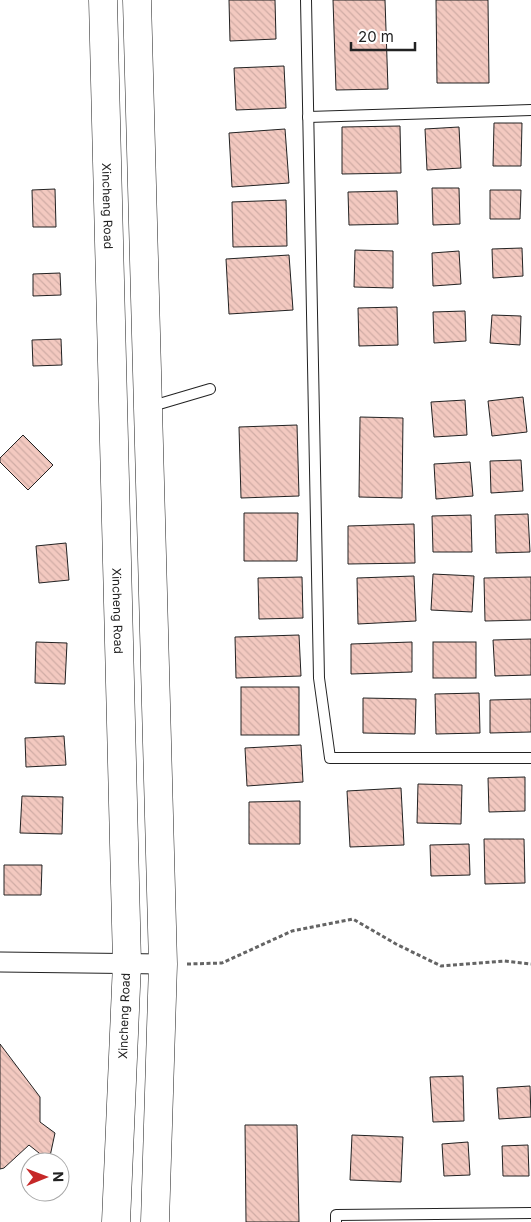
<svg xmlns="http://www.w3.org/2000/svg" width="531" height="1222" viewBox="0 0 531 1222" font-family="Inter,sans-serif">
	<style>
		.building { fill: url(#building-back-hatch); stroke: #222 }
		.lines { fill: none; stroke-linecap: round; stroke-linejoin: round }
		.service-casing { stroke: #222; stroke-width: 12 }
		.minor-casing { stroke: #222; stroke-width: 21 }
		.primary-casing { stroke: #222; stroke-width: 29 }
		.path { stroke: #646464; stroke-width: 3; stroke-dasharray: 4 2.5; stroke-linecap: butt }
		.service { stroke: #fff; stroke-width: 10 }
		.minor { stroke: #fff; stroke-width: 19 }
		.primary { stroke: #fff; stroke-width: 28 }
		.labels { text-anchor: middle; dominant-baseline: central; stroke-width: 4; stroke-linejoin: round; paint-order: stroke }
		.street-label { font-size: 12px; fill: #222; stroke: #fff }
	</style>
	<defs>
		<pattern id="building-back-hatch" width="6" height="6" patternUnits="userSpaceOnUse" patternTransform="scale(1.25)"><rect width="6" height="6" fill="#f3c9c0"/><path d="M-1 5l2 2M0 0l6 6M5-1l2 2" fill="none" stroke="#d0aca5"/></pattern>
	</defs>
	<rect width="100%" height="100%" fill="#fff"/>
	<g class="building">
		<polygon points="229,0 275,0 276,39 230,41"/>
		<polygon points="333,0 385,0 388,89 336,90"/>
		<polygon points="436,0 488,0 489,83 437,83"/>
		<polygon points="284,66 286,108 236,110 234,68"/>
		<polygon points="494,123 522,123 521,166 493,166"/>
		<polygon points="400,126 401,173 342,174 342,127"/>
		<polygon points="459,127 461,168 427,170 425,129"/>
		<polygon points="285,129 289,183 232,187 229,133"/>
		<polygon points="432,188 459,188 460,224 433,225"/>
		<polygon points="55,189 56,227 33,227 32,190"/>
		<polygon points="490,190 521,190 520,219 490,219"/>
		<polygon points="397,191 398,224 349,225 348,192"/>
		<polygon points="286,200 287,246 233,247 232,202"/>
		<polygon points="522,248 523,276 493,278 492,249"/>
		<polygon points="355,250 393,251 393,288 354,287"/>
		<polygon points="459,251 461,284 433,286 432,253"/>
		<polygon points="289,255 293,310 229,314 226,259"/>
		<polygon points="60,273 61,295 33,296 33,274"/>
		<polygon points="397,307 398,345 359,346 358,308"/>
		<polygon points="465,311 466,341 434,343 433,312"/>
		<polygon points="492,315 521,316 520,345 490,343"/>
		<polygon points="61,339 62,365 33,366 32,340"/>
		<polygon points="523,397 527,432 492,436 488,401"/>
		<polygon points="465,400 467,435 434,437 431,402"/>
		<polygon points="360,417 403,418 402,498 359,497"/>
		<polygon points="297,425 299,496 241,498 239,427"/>
		<polygon points="23,435 53,465 28,490 0,462 0,458"/>
		<polygon points="521,460 523,491 491,493 490,461"/>
		<polygon points="470,462 473,496 436,499 434,464"/>
		<polygon points="244,513 298,513 297,561 244,561"/>
		<polygon points="528,514 530,552 496,553 495,515"/>
		<polygon points="471,515 472,552 433,552 432,516"/>
		<polygon points="414,524 415,563 348,564 348,526"/>
		<polygon points="66,543 69,580 39,583 36,546"/>
		<polygon points="433,574 474,576 472,612 431,610"/>
		<polygon points="414,576 416,621 358,624 357,578"/>
		<polygon points="302,577 303,618 259,619 258,578"/>
		<polygon points="531,577 531,620 485,621 484,578"/>
		<polygon points="299,635 301,676 236,678 235,637"/>
		<polygon points="531,639 531,675 495,676 493,640"/>
		<polygon points="36,642 67,643 65,684 35,683"/>
		<polygon points="412,642 412,672 351,674 351,644"/>
		<rect x="433" y="642" width="43" height="36"/>
		<rect x="241" y="687" width="58" height="48"/>
		<polygon points="479,693 480,733 436,734 435,694"/>
		<polygon points="363,698 416,699 415,734 363,733"/>
		<polygon points="531,699 531,732 490,733 490,700"/>
		<polygon points="64,736 66,765 26,767 25,738"/>
		<polygon points="301,745 303,782 247,786 245,748"/>
		<polygon points="525,777 525,811 489,812 488,778"/>
		<polygon points="418,784 462,785 461,824 417,823"/>
		<polygon points="401,788 404,845 350,847 347,791"/>
		<polygon points="22,796 63,797 62,834 20,833"/>
		<polygon points="300,801 300,844 249,844 249,802"/>
		<polygon points="484,839 524,839 525,883 485,884"/>
		<polygon points="469,844 470,875 431,876 430,845"/>
		<polygon points="4,865 42,865 41,895 4,895"/>
		<polygon points="0,1044 40,1097 40,1122 55,1133 49,1161 29,1145 4,1168 0,1169"/>
		<polygon points="463,1076 464,1121 433,1122 430,1077"/>
		<polygon points="530,1086 531,1117 499,1119 497,1088"/>
		<polygon points="245,1125 297,1125 299,1222 246,1222"/>
		<polygon points="352,1135 403,1137 401,1182 350,1180"/>
		<polygon points="468,1142 470,1175 444,1176 442,1144"/>
		<polygon points="528,1145 529,1176 503,1176 502,1146"/>
	</g>
	<g class="lines">
		<g class="service-casing">
			<g id="service">
				<polyline points="306,0 319,678 330,758 531,758"/>
				<polyline points="308,117 531,110"/>
				<polyline points="149,407 210,389"/>
				<polyline points="336,1222 336,1215 531,1213"/>
			</g>
		</g>
		<g class="minor-casing">
			<polyline id="minor" points="0,962 163,964"/>
		</g>
		<g class="primary-casing">
			<g id="primary">
				<path id="s1" d="M103,0L127,963L116,1222"/>
				<polyline points="137,0 163,964 155,1222"/>
			</g>
		</g>
		<polyline class="path" points="187,964 222,963 292,931 353,919 396,944 441,966 504,961 531,964"/>
		<use href="#service" class="service"/>
		<use href="#minor" class="minor"/>
		<use href="#primary" class="primary"/>
	</g>
	<g class="labels">
		<g class="street-label">
			<text stroke="none"><textPath href="#s1" startOffset="206">Xincheng Road</textPath></text>
			<text stroke="none"><textPath href="#s1" startOffset="611">Xincheng Road</textPath></text>
			<text transform="translate(124 1016) rotate(-88)">Xincheng Road</text>
		</g>
	</g>
	<g transform="translate(45 1177) rotate(89)"><circle r="24" fill="#ffffff" stroke="#a7a7a7"/>
	<path d="M0-4L9 19L0 12L-9 19Z" fill="#c62828"/>
	<text y="-8" font-size="14" font-weight="bold" text-anchor="middle" fill="#222222">N</text>
	</g>
	<path d="M351 42v8h64v-8" fill="none" stroke="#222222" stroke-width="2.5"/>
	<text x="358" y="42" font-size="15" fill="#222222" stroke="#ffffff" stroke-width="4" paint-order="stroke">20 m</text>
</svg>
